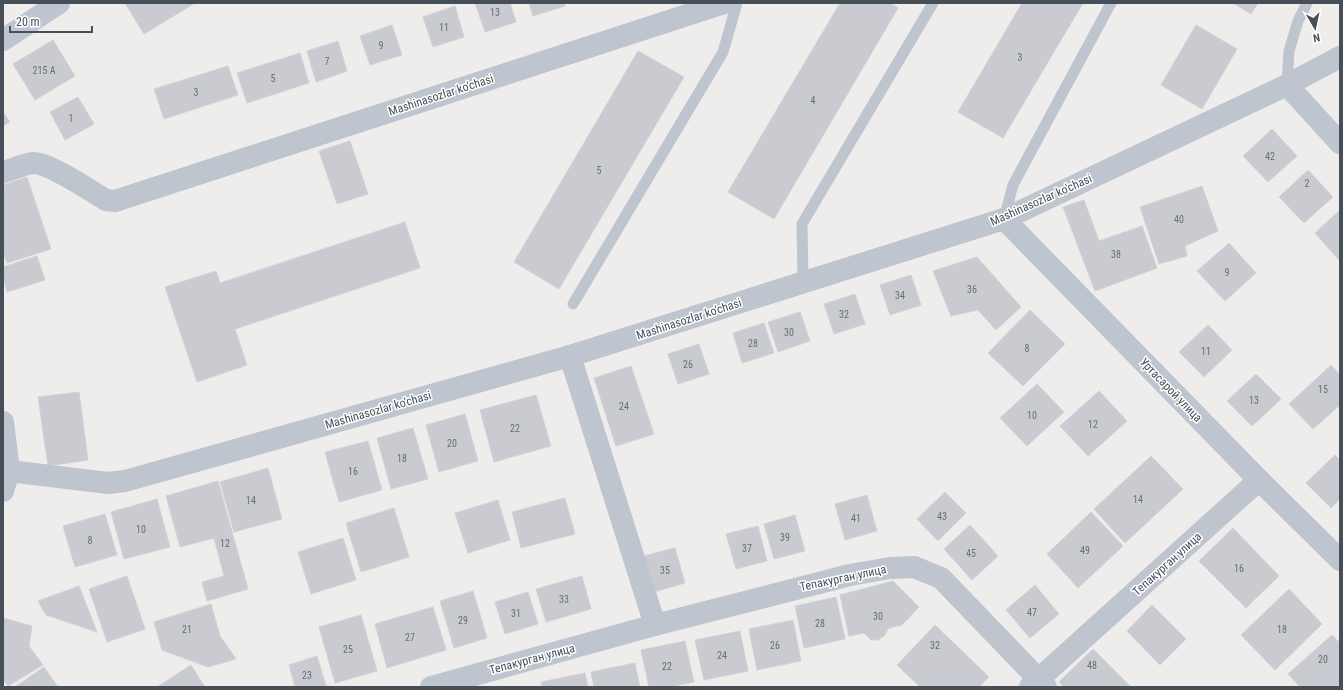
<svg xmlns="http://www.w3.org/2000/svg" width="1343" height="690" viewBox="0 0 1343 690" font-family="'Roboto Condensed',sans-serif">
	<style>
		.building { fill: #cacbd1; stroke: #d1d2d8 }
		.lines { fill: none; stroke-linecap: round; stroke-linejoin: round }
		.service { stroke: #bec5ce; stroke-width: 11 }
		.minor { stroke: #bec5ce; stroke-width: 22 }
		.secondary { stroke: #bec6d2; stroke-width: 22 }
		.labels { text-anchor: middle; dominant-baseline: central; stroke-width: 3; stroke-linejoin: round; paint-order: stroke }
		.number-label { font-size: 10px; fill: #676d76 }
		.street-label { font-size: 12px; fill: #464e58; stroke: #fff }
	</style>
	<rect width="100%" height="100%" fill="#efecec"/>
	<g class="building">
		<polygon points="125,3 195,3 144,34"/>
		<polygon points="475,3 510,3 516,22 485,32"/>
		<polygon points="529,3 564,3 565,6 533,16"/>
		<polygon points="840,3 890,3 898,8 774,219 728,192"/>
		<polygon points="1022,3 1083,3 1003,138 958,112"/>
		<polygon points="1233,3 1258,3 1251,14"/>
		<polygon points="455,6 464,37 433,47 423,17"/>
		<polygon points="392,25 402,55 370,65 360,36"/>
		<polygon points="1196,25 1237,49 1202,109 1161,85"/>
		<polygon points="53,40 75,76 35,100 13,64"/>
		<polygon points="338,41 347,71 316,82 307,51"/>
		<polygon points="638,51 684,77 559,289 514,262"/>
		<polygon points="300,53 309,83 247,103 237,73"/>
		<polygon points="228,66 238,95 164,119 154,89"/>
		<polygon points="78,97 94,124 65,140 50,112"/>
		<polygon points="3,112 10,122 3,126"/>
		<polygon points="1272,129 1297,156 1268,182 1243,156"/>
		<polygon points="350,141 368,194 337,204 319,151"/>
		<polygon points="1308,170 1333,197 1304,223 1279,197"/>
		<polygon points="27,177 51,249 7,263 3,252 3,185"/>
		<polygon points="1202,186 1218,231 1185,246 1187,256 1159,264 1140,207"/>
		<polygon points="1084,200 1099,241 1142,226 1157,268 1095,291 1063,207"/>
		<polygon points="1340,210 1340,260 1339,260 1315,233"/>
		<polygon points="405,222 420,268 235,329 247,365 197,382 165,287 216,271 220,283"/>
		<polygon points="1229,243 1256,273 1225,301 1197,271"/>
		<polygon points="37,256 45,280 7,292 3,277 3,267"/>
		<polygon points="977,257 1021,307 996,330 978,310 951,316 933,271"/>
		<polygon points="911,275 921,305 890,315 880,285"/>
		<polygon points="855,294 865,324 834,334 824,304"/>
		<polygon points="1030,310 1065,344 1023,386 988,353"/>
		<polygon points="800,312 810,341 778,352 768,322"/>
		<polygon points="764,323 774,353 742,363 733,333"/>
		<polygon points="1208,325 1232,350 1204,377 1179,352"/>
		<polygon points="699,344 709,374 678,384 668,354"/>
		<polygon points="1331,365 1340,375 1340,405 1313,429 1289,404"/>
		<polygon points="631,366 654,434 616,446 594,378"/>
		<polygon points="1256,374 1281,399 1252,426 1227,401"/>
		<polygon points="1037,384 1064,412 1027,446 1000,418"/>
		<polygon points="1099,391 1127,421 1088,456 1060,426"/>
		<polygon points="79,392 88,460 48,466 38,397"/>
		<polygon points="536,395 551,446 494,462 480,410"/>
		<polygon points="465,414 478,461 439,472 426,425"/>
		<polygon points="413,428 428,479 391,489 377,438"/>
		<polygon points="368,441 382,490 339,502 325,452"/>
		<polygon points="1335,455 1340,460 1340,499 1331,508 1306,483"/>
		<polygon points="1151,456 1183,489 1125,543 1094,509"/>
		<polygon points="268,468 282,519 234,532 220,482"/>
		<polygon points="218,481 248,589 207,601 202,582 224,576 214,538 180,547 166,496"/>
		<polygon points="945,492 966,513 938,541 917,519"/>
		<polygon points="867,495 877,531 845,540 835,504"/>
		<polygon points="565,498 575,534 521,548 512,512"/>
		<polygon points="157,499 170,547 124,559 111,512"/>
		<polygon points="498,500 510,540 468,553 455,513"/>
		<polygon points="394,508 409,557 361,572 346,523"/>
		<polygon points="1091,512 1123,546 1078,588 1047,554"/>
		<polygon points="105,514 117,555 75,567 63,526"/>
		<polygon points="795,515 805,551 774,559 764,524"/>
		<polygon points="970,525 998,556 972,580 944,549"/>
		<polygon points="758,526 767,561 736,569 726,534"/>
		<polygon points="1233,528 1279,576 1246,608 1199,561"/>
		<polygon points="343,538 356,580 311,594 298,552"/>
		<polygon points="675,548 685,583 654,592 644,556"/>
		<polygon points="127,576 145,629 107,642 89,589"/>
		<polygon points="582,576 591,609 546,622 536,589"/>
		<polygon points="893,581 919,607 902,625 889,628 884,636 878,640 871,640 864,633 849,636 840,595"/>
		<polygon points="1035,585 1059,614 1030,638 1006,610"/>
		<polygon points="79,586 97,632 46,615 38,601"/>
		<polygon points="1289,589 1322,624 1275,670 1241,635"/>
		<polygon points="473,591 487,638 454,648 440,601"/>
		<polygon points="528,592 538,624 505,634 495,602"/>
		<polygon points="836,597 845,639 804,648 795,606"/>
		<polygon points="211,604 220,636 236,659 208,667 162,650 154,622"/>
		<polygon points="1152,605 1186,639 1160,665 1127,631"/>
		<polygon points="433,607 446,650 387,668 375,624"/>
		<polygon points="361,615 377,671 335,683 319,627"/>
		<polygon points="3,618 32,626 29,646 43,665 8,686 3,679"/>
		<polygon points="793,620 801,661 757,670 749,629"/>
		<polygon points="935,625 989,677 979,687 920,687 897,665"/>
		<polygon points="740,631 748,671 704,680 695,640"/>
		<polygon points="1332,635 1340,643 1340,687 1300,687 1288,674"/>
		<polygon points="685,641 694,682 669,687 649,687 641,650"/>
		<polygon points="1093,649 1131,687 1064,687 1059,682"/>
		<polygon points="317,656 326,686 321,687 295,687 289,665"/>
		<polygon points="635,663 640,687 594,687 591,672"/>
		<polygon points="191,665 205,687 157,687"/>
		<polygon points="44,667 58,687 15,687"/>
		<polygon points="585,673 588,687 542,687 541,682"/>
	</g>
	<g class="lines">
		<g class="service">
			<polyline points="1287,85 1289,51 1298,21 1307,3"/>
			<polyline points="1004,219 1013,185 1111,3"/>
			<polyline points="803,283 802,224 933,3"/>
			<polyline points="573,304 723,52 737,3"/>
		</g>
		<g class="minor">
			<polyline points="1287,85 1340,143"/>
			<path d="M3,172C12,170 23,164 33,163C50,163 89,190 106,200L115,201L724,3"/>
			<polyline points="1004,219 1259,480 1340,560"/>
			<polyline points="570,356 655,625"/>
			<polyline points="3,422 9,471 3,491"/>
			<polyline points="9,471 108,483 125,481 570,356 1004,219 1287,85 1340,57"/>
			<polyline points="431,687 655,625 850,575 890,568 914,567 941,578 1046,687"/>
			<polyline points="1030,687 1259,480"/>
		</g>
		<polyline class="secondary" points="3,40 59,3"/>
	</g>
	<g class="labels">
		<g class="number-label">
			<text x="495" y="12">13</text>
			<text x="444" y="27">11</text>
			<text x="381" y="45">9</text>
			<text x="1020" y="57">3</text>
			<text x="327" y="61">7</text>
			<text x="44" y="70">215 А</text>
			<text x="273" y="78">5</text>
			<text x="196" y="92">3</text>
			<text x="813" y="100">4</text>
			<text x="71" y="118">1</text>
			<text x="1270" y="156">42</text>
			<text x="599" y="170">5</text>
			<text x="1307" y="183">2</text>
			<text x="1179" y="219">40</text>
			<text x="1116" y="254">38</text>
			<text x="1227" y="272">9</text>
			<text x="972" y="289">36</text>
			<text x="900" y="295">34</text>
			<text x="844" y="314">32</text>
			<text x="789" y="332">30</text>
			<text x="753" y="343">28</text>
			<text x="1027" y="348">8</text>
			<text x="1206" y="351">11</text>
			<text x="688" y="364">26</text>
			<text x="1323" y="389">15</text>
			<text x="1254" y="400">13</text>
			<text x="624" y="406">24</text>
			<text x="1032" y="415">10</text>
			<text x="1093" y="424">12</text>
			<text x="515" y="428">22</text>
			<text x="452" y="443">20</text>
			<text x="402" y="458">18</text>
			<text x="353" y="471">16</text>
			<text x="1138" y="499">14</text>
			<text x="251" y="500">14</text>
			<text x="942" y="516">43</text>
			<text x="856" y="518">41</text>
			<text x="141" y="529">10</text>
			<text x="785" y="537">39</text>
			<text x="90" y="540">8</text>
			<text x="225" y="543">12</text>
			<text x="747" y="548">37</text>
			<text x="1085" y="550">49</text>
			<text x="971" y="553">45</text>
			<text x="1239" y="568">16</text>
			<text x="665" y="570">35</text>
			<text x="564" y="599">33</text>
			<text x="1032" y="612">47</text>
			<text x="516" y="613">31</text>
			<text x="878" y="616">30</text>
			<text x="463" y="620">29</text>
			<text x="820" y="623">28</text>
			<text x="187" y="629">21</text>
			<text x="1282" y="629">18</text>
			<text x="410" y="637">27</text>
			<text x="775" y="645">26</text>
			<text x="935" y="645">32</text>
			<text x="348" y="649">25</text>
			<text x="722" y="655">24</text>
			<text x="1323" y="659">20</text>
			<text x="1092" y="665">48</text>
			<text x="667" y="666">22</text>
			<text x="307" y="675">23</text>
		</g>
		<g class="street-label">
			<text transform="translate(441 95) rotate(-18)">Mashinasozlar ko'chasi</text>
			<text transform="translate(1041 200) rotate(-24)">Mashinasozlar ko'chasi</text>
			<text transform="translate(689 319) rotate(-18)">Mashinasozlar ko'chasi</text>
			<text transform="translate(1171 390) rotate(46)">Уртасарой улица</text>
			<text transform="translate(378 410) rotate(-16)">Mashinasozlar ko'chasi</text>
			<text transform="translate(1167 564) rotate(-42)">Тепакурган улица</text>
			<text transform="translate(843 578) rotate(-12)">Тепакурган улица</text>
			<text transform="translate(532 659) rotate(-15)">Тепакурган улица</text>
		</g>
	</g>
	<rect width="1343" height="690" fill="none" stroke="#464e58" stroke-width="8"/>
	<g transform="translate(1315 28) rotate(171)" stroke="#ffffff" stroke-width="3" paint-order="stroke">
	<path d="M0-3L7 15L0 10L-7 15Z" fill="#464e58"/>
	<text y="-6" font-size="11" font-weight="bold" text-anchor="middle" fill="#464e58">N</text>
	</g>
	<path d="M10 26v6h82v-6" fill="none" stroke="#464e58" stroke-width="2"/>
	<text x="16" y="26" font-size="12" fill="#464e58" stroke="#ffffff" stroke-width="3" paint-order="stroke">20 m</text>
</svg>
